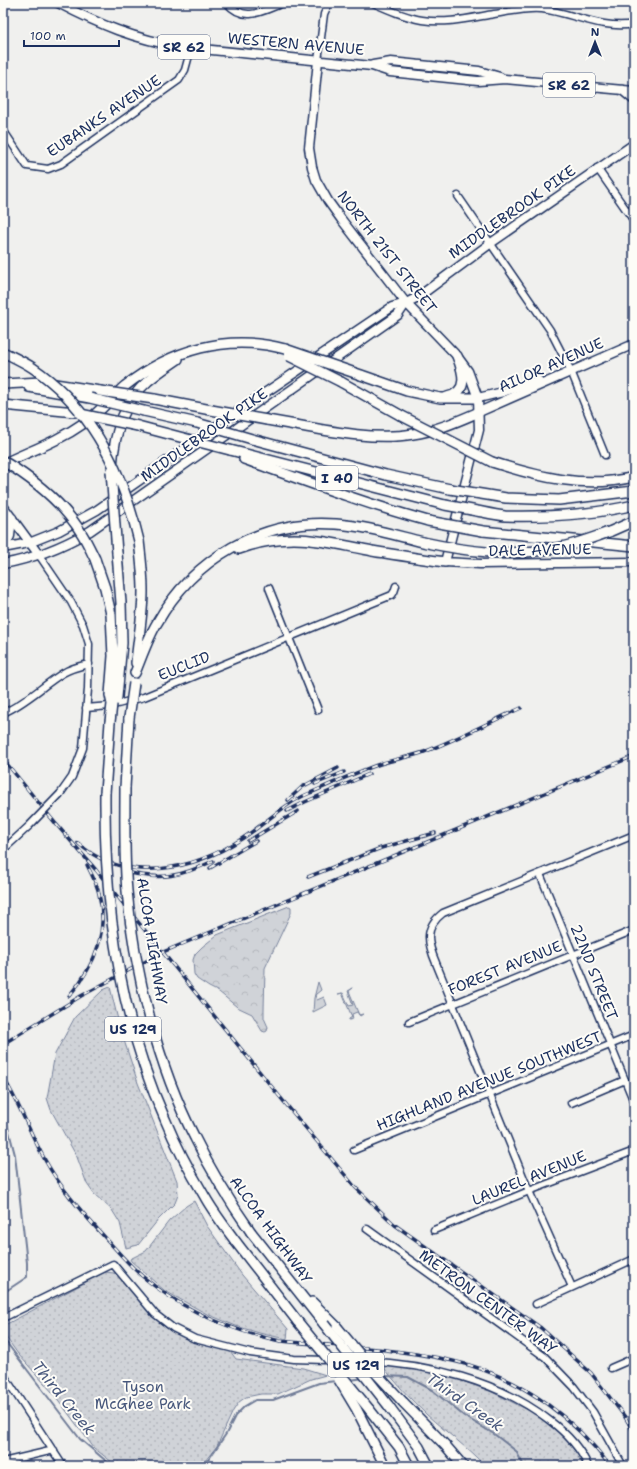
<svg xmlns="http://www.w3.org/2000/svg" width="637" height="1469" viewBox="0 0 637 1469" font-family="'Shantell Sans',sans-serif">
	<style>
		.grass { fill: #d0d3d8; stroke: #76819b }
		.forest { fill: url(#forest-crowns); stroke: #76819b }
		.park { fill: url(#park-dots); stroke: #76819b }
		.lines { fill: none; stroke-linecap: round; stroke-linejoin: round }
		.stream { stroke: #6f7b97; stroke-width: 2 }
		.minor-casing { stroke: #1b2f5e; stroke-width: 9 }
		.major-casing { stroke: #1b2f5e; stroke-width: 11 }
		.highway-casing { stroke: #1b2f5e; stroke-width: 12 }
		.minor { stroke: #fdfcf7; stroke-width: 6 }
		.major { stroke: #fdfcf7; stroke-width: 8 }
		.highway { stroke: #fdfcf7; stroke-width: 9 }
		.rail-casing { stroke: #1b2f5e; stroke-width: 3.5 }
		.rail { stroke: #fdfcf7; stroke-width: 2; stroke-dasharray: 6; stroke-linecap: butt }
		.minor-bridge-casing { stroke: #1b2f5e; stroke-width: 9; stroke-linecap: butt }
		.highway-bridge-casing { stroke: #1b2f5e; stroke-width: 12; stroke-linecap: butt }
		.minor-bridge { stroke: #fdfcf7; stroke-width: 6 }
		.highway-bridge { stroke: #fdfcf7; stroke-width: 9 }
		.labels { text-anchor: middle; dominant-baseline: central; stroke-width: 4; stroke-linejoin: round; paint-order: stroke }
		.shield { fill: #fdfcf7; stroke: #5f6c8c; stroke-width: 1 }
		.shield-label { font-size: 14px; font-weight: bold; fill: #1b2f5e }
		.street-label { font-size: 15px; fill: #1b2f5e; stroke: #fdfcf7 }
		.park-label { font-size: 15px; fill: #48587c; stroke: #fdfcf7 }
		.water-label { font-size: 16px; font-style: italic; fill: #4c5b7f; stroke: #fdfcf7 }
	</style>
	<defs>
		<pattern id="forest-crowns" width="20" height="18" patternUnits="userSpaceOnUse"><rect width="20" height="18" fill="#d0d3d8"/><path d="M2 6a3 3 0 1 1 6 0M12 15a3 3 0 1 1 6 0" fill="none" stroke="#b2b5bc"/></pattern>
		<pattern id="park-dots" width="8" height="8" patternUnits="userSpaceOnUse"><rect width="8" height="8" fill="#d0d3d8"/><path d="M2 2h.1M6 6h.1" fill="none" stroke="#b2b5bc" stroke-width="1.8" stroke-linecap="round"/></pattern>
	</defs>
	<rect width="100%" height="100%" fill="#f0f0ee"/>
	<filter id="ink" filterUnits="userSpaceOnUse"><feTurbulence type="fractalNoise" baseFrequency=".025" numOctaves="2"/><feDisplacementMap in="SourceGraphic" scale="8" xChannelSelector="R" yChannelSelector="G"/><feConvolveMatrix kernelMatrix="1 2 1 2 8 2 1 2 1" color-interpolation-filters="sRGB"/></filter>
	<g filter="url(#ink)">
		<g class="grass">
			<polygon points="318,982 321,990 315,995 317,1000 324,997 327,1005 313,1012 314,998"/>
			<polygon points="353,988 349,991 359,1015 363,1014 360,1016 357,1012 352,1014 353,1019 349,1020 349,1019 352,1017 342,993 338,994 343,993 349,1006 353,1005 348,991"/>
		</g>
		<polygon class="forest" points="289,906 291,907 291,913 265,968 264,1010 264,1018 268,1027 267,1031 265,1032 262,1031 252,1014 237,1007 219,992 209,987 197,979 194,974 193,960 195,954 202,947 217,935"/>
		<g class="park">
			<polygon points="110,987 120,1028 138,1083 177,1181 178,1195 175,1203 158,1220 138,1245 126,1248 120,1223 112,1210 94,1194 87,1184 77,1157 51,1110 47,1098 55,1054 75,1017 103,990"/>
			<polygon points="194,1201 207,1226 242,1275 288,1329 287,1339 263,1334 236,1326 207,1314 165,1291 131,1261 130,1259 146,1251 169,1221 186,1206"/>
			<path d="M105,1272L114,1273L120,1277L159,1322C178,1339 206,1346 230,1351L236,1359L303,1368L326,1375L311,1379L278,1394H261L246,1397L239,1402L233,1411L217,1446L201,1466H117L94,1448L53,1393L18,1354L3,1333V1326Z"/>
			<path d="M381,1364L441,1373L492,1392L540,1416L564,1434L581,1458L584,1466H485C467,1447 446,1432 427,1415C410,1399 395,1382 381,1364Z"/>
		</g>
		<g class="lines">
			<g class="stream">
				<polyline points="3,1108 15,1155 27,1263 27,1277 3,1293"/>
				<polyline points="3,1338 80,1439 112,1466"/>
				<polyline points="384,1376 408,1377 432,1390 464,1416 494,1434 516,1451 524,1466"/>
				<polyline points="350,1380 364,1378"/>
				<polyline points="204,1466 226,1434 235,1416 245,1406 255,1400 273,1400 319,1383 336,1381"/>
			</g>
			<g class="minor-casing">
				<g id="minor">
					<path d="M227,3C244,23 263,11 283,3"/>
					<path d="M373,3C389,10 405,17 422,20C446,24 470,18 494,14C510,12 526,7 542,9C573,13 602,30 634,24"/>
					<polyline points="318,61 324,14 329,3"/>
					<polyline points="3,130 27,166 48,169 61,164 179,80 185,70 191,48"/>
					<polyline points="597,168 634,221"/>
					<polyline points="458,196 550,330 571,371 605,455"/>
					<polyline points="39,555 71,602 83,625 89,644 88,689 83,748 72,777 60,794"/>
					<polyline points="269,588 318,710"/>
					<polyline points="86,708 110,706 144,697 392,595 394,592 396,586"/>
					<path d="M3,713C25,704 42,686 63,673C71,668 80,666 89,664"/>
					<polyline points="3,850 29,826"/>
					<polyline points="540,874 634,1102"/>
					<polyline points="409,1022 634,930"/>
					<polyline points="571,1103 625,1080"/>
					<polyline points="354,1150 634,1035"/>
					<polyline points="367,1229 545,1357 574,1387 593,1412 623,1466"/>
					<polyline points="434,1230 529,1191 634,1151"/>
					<path d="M572,1287L529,1191L436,963C428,944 423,928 443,913L634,835"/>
					<polyline points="536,1304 634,1259"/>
					<polyline points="3,1318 113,1264 155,1314 173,1328 195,1339 250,1353 294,1359 355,1361"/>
					<path d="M364,1361C428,1364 498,1380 549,1420C565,1432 580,1447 588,1466"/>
					<polyline points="611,1368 634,1358"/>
					<polyline points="3,1374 63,1466"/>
					<polyline points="3,1462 54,1450"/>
				</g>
			</g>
			<g class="major-casing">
				<g id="major">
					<path d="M58,3C100,25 134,39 182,47L372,66L390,72L468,80L478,81L505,79L634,91"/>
					<polyline points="318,61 309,148 312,167 316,180 328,201 341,219 406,303 457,356 468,371 478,398 479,430 445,562 480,564 634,562"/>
					<polyline points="373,65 391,62 479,71 500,77"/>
					<polyline points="622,90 634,100"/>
					<polyline points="478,398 503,392 538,380"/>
					<polyline points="479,412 634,344"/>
					<polyline points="3,506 39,555"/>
					<polyline points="5,547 10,536 12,518"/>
					<polyline points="3,548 29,543 59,531 97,510 250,403 392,307 406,303 418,297 491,243 634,144"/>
					<path d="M3,564C36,558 62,547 90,531L398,315L406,303"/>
				</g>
			</g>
			<g class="highway-casing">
				<g id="highway">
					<polyline points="361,375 407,391 440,398 478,398"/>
					<polyline points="341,382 400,415"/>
					<polyline points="3,384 42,382 100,391"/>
					<polyline points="29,387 90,398"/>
					<path d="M447,397C470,392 463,371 457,356"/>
					<polyline points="154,399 211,410"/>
					<polyline points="3,405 75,412"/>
					<polyline points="144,411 197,423"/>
					<path d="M267,420C312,427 368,442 413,434C436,431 458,421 479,412"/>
					<polyline points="138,426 195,441"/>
					<polyline points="252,439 386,475 450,489"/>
					<polyline points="230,450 445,505"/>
					<path d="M244,459C305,481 366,504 428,521"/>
					<path d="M492,462C539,477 585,489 634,477"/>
					<path d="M3,464C32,450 57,442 84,423C99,413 111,398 125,386C171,350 227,333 285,349"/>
					<path d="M112,467C114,436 123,402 148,381C157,373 168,366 178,359"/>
					<polyline points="475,493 506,498 559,500 634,491"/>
					<path d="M472,510C483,512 494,515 505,516C548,517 592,515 634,505"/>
					<polyline points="483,531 634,546"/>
					<polyline points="609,532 634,521"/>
					<path d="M239,549C288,531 324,541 372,551C397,555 421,559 445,562"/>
					<polyline points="95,559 105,588 111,614 113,656 110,695 112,704"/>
					<path d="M136,663C138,639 143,615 143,591C143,574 141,558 139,541"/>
					<path d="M135,673C142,656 148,638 157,623C193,559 262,518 336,524C366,526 394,535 423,542"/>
					<polyline points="112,704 117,697 122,643 121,603 117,553"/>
					<polyline points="125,788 129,718"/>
					<polyline points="105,793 110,722"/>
					<polyline points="251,1232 324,1324"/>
					<polyline points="236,1242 298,1322"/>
					<polyline points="312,1302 337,1327"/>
					<polyline points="403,1402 445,1445 463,1466"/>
					<polyline points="388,1405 419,1447 429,1466"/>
					<polyline points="369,1409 399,1447 409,1466"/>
					<polyline points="357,1410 385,1466"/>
				</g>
			</g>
			<use href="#minor" class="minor"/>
			<use href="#major" class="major"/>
			<use href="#highway" class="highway"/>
			<g class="rail-casing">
				<g id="rail">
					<polyline points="3,759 56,824 96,870 280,1097 355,1187 395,1225 541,1328 591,1373 625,1417 634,1432"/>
					<polyline points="315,784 344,772"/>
					<polyline points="288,800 302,787 338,768"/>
					<polyline points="287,811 305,802 369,774"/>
					<polyline points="248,841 298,811"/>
					<path d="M78,843C125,886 195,870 243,838C266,823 285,803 310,793C333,783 357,772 380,764C395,759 410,757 424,752C457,739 488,723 521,708"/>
					<polyline points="210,868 256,841"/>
					<path d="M127,872C161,881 182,876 213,861"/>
					<polyline points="308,877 381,848 435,833"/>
					<path d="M69,996C94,967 109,932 99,894C97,884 92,875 87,865"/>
					<polyline points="3,1044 81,996 163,952 634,756"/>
					<path d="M3,1077C19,1103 30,1133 45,1160C60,1187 80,1210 100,1232C114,1247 127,1263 142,1276C182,1310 229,1330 280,1341C343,1347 408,1348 469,1365C525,1382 575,1419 610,1466"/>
				</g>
			</g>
			<use href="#rail" class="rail"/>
			<g class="minor-bridge-casing">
				<polyline id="minor-bridge" points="29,826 60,794"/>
			</g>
			<g class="highway-bridge-casing">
				<g id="highway-bridge">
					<polyline points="285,349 361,375"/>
					<path d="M3,352C13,357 24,362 33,368C92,408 123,473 139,541"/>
					<polyline points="289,356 341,382"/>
					<polyline points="100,391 154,399"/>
					<polyline points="90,398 144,411"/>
					<polyline points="211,410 267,420"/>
					<polyline points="80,414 138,426"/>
					<polyline points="400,415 492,462"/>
					<polyline points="197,423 252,439"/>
					<polyline points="195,441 230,450"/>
					<path d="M3,461C33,479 64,504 82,534C87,542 91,551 95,559"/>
					<polyline points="111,471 117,553"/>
					<polyline points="450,489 475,493"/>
					<polyline points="445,505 472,510"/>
					<polyline points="428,521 483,531"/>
					<path d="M423,542C469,552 509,557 556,548C574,545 592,538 609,532"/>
					<polyline points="129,718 134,683"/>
					<polyline points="110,722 112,704"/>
					<path d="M125,788C125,822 124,857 127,891C134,971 158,1067 195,1138C211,1171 230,1202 251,1232"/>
					<path d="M105,793C104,904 119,1017 165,1119C176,1146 190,1172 205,1197C214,1213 225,1227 236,1242"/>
					<polyline points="298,1322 369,1409"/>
					<polyline points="324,1324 388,1405"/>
					<polyline points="337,1327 371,1368 403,1402"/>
					<polyline points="339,1380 357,1410"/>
				</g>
			</g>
			<use href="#minor-bridge" class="minor-bridge"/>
			<use href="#highway-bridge" class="highway-bridge"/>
		</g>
	</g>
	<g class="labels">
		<g class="shield">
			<rect x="158" y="35" width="52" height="24" rx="3"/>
			<rect x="543" y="73" width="52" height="24" rx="3"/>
			<rect x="316" y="466" width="42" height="24" rx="3"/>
			<rect x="105" y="1017" width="56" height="24" rx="3"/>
			<rect x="328" y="1353" width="56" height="24" rx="3"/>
		</g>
		<g class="shield-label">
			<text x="184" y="47">SR 62</text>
			<text x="569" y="85">SR 62</text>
			<text x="337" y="478">I 40</text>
			<text x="133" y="1029">US 129</text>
			<text x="356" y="1365">US 129</text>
		</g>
		<g class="street-label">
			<text transform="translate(296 44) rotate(5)">WESTERN AVENUE</text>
			<text transform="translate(104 116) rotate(-34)">EUBANKS AVENUE</text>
			<text transform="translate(512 212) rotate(-35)">MIDDLEBROOK PIKE</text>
			<text transform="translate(387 252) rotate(52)">NORTH 21ST STREET</text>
			<text transform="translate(551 365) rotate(-24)">AILOR AVENUE</text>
			<text transform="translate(204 435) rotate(-35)">MIDDLEBROOK PIKE</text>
			<text transform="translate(540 550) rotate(-1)">DALE AVENUE</text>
			<text transform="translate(184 666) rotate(-22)">EUCLID</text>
			<text transform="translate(152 941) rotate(81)">ALCOA HIGHWAY</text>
			<text transform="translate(505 968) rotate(-22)">FOREST AVENUE</text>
			<text transform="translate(594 972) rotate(68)">22ND STREET</text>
			<text transform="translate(489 1081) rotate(-22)">HIGHLAND AVENUE SOUTHWEST</text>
			<text transform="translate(529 1178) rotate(-22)">LAUREL AVENUE</text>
			<text transform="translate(271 1230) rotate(54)">ALCOA HIGHWAY</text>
			<text transform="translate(488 1302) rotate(36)">METRON CENTER WAY</text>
		</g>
		<g class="park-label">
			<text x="143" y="1387">Tyson<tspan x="143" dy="17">McGhee Park</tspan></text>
		</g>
		<g class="water-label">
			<text transform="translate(64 1398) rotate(51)">Third Creek</text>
			<text transform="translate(465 1402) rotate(35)">Third Creek</text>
		</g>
	</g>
	<rect width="637" height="1469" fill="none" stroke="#fdfcf7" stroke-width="16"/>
	<rect x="8" y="8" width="621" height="1453" fill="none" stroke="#1b2f5e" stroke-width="1.5" filter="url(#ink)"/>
	<g transform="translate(595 42)" stroke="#fdfcf7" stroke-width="3" paint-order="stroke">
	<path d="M0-3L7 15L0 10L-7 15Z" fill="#1b2f5e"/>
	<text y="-6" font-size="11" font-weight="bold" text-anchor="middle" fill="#1b2f5e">N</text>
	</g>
	<path d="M24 40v6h95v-6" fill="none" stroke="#1b2f5e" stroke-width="2"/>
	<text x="30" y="40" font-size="12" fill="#1b2f5e" stroke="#fdfcf7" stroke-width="3" paint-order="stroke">100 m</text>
</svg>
